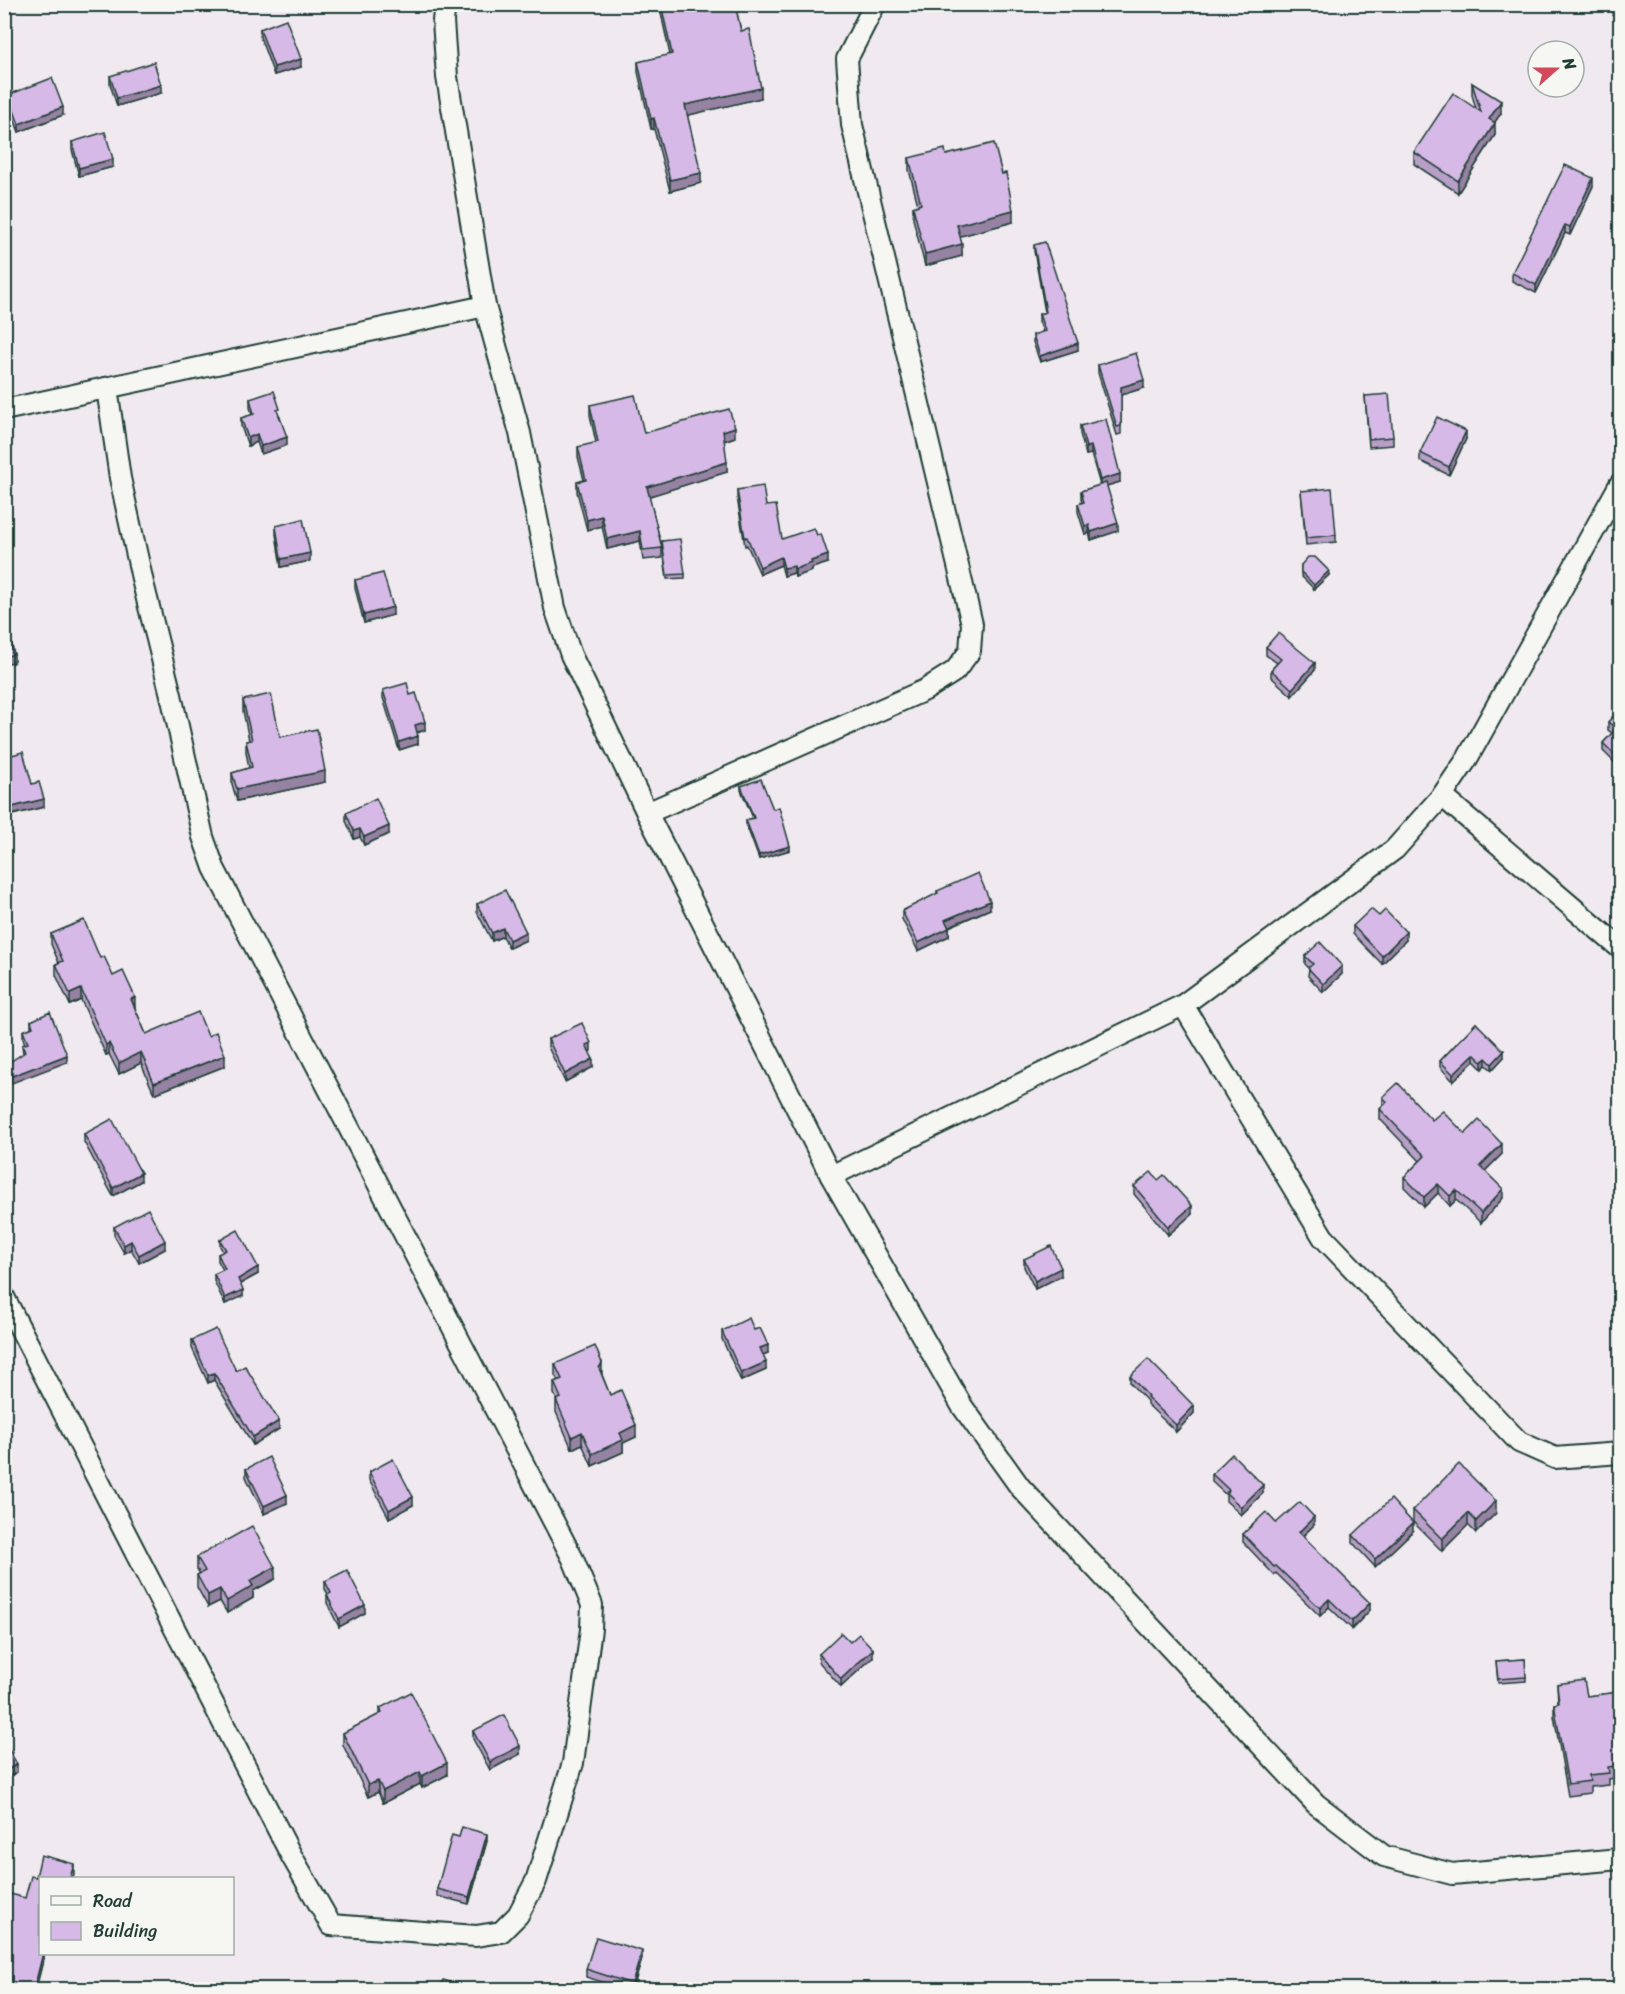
<svg xmlns="http://www.w3.org/2000/svg" width="1625" height="1994" viewBox="0 0 1625 1994" font-family="Sriracha,sans-serif">
	<style>
		.lines { fill: none; stroke-linecap: round; stroke-linejoin: round }
		.street-casing { stroke: #1f3d34; stroke-width: 24 }
		.street { stroke: #f6f6f2; stroke-width: 20 }
		.wall { fill: #b89fc7; stroke: #1f3d34; stroke-width: 1.5 }
		.shaded-wall { fill: #9682a2; stroke: #1f3d34; stroke-width: 1.5 }
		.building { fill: #d6b9e7; stroke: #1f3d34; stroke-width: 1.5 }
	</style>
	<rect width="100%" height="100%" fill="#f0eaf0"/>
	<filter id="ink" filterUnits="userSpaceOnUse"><feTurbulence type="fractalNoise" baseFrequency=".0167" numOctaves="2"/><feDisplacementMap in="SourceGraphic" scale="12" xChannelSelector="R" yChannelSelector="G"/><feConvolveMatrix kernelMatrix="1 2 1 2 8 2 1 2 1" color-interpolation-filters="sRGB"/></filter>
	<g filter="url(#ink)">
		<g class="lines">
			<g class="street-casing">
				<g id="street">
					<polyline points="445,4 443,21 447,77 485,306 520,433 555,608 571,655 647,813 831,1176 962,1406 1020,1487 1316,1804 1384,1856 1452,1874 1620,1859"/>
					<polyline points="4,410 485,306"/>
					<polyline points="1442,796 1620,948"/>
					<polyline points="647,813 925,690 955,671 970,651 972,624 852,125 847,59 875,4"/>
					<polyline points="1183,1005 1323,1237 1519,1442 1555,1458 1620,1453"/>
					<polyline points="831,1176 1183,1005 1395,849 1442,796 1467,759 1620,484"/>
					<polyline points="4,1297 291,1855 331,1925 476,1936 501,1932 518,1915 536,1881 573,1763 591,1629 592,1605 573,1559 214,868 203,837 171,695 143,583 120,478 107,388"/>
				</g>
			</g>
			<use href="#street" class="street"/>
		</g>
		<g class="wall">
			<polygon points="659,4 735,4 741,31 761,98 687,115 701,183 670,191 654,129 651,129 638,72 638,62 670,55"/>
			<polygon points="260,29 301,67 274,75 260,37"/>
			<polygon points="110,76 161,93 117,106 110,84"/>
			<polygon points="1472,83 1501,113 1494,123 1495,135 1458,193 1414,164 1414,152 1476,109 1472,95"/>
			<polygon points="8,95 63,115 19,132 8,103"/>
			<polygon points="72,142 113,167 79,176 72,150"/>
			<polygon points="946,155 1013,222 960,236 962,256 925,266 913,219 913,207 918,205 909,170 909,158"/>
			<polygon points="1593,186 1570,235 1565,233 1536,293 1512,281 1512,273"/>
			<polygon points="1034,245 1078,350 1040,362 1033,342 1033,335 1043,332 1039,321 1039,314 1045,312 1034,251"/>
			<polygon points="1098,365 1144,388 1121,395 1121,434 1117,435 1098,373"/>
			<polygon points="1365,396 1393,437 1393,445 1369,447"/>
			<polygon points="250,399 280,417 287,445 261,454 257,442 248,446 241,426 241,418 252,415 250,407"/>
			<polygon points="590,405 644,433 735,437 724,441 727,472 649,496 662,548 662,558 643,560 640,541 607,549 602,526 587,530 577,492 577,482 584,480 578,457 578,447 596,443 590,415"/>
			<polygon points="1080,426 1120,482 1106,486 1118,531 1091,540 1089,533 1085,534 1078,512 1078,504 1082,503 1081,499 1081,491 1100,485 1091,454 1086,455 1080,434"/>
			<polygon points="1466,439 1449,475 1420,461 1420,453"/>
			<polygon points="737,490 766,506 782,539 828,563 812,568 812,571 795,577 794,573 784,576 781,565 760,574 747,545 745,546 737,497"/>
			<polygon points="1301,491 1336,535 1336,542 1306,545"/>
			<polygon points="276,526 310,561 281,567 276,534"/>
			<polygon points="662,541 685,574 685,578 667,579"/>
			<polygon points="1301,565 1329,575 1314,589 1301,576"/>
			<polygon points="355,580 393,615 364,623 355,588"/>
			<polygon points="1266,647 1315,670 1292,696 1271,677 1271,670 1277,663 1266,655"/>
			<polygon points="383,690 410,695 425,730 417,733 418,744 399,750 383,698"/>
			<polygon points="243,700 325,782 237,801 232,784 232,773 249,768 246,752 246,741 249,740 243,711"/>
			<polygon points="1620,709 1620,768 1603,751 1603,743 1612,733 1608,730 1608,722"/>
			<polygon points="4,757 32,784 44,807 12,815 4,789"/>
			<polygon points="741,786 773,809 790,850 759,859 746,824 746,820 753,818 741,790"/>
			<polygon points="346,813 389,834 364,845 360,837 354,839 346,821"/>
			<polygon points="937,891 990,909 949,927 949,936 918,951 902,919 902,911 937,894"/>
			<polygon points="477,904 526,940 509,948 503,936 492,941 477,912"/>
			<polygon points="1379,916 1406,940 1382,964 1353,934 1353,926"/>
			<polygon points="51,934 100,958 135,1008 146,1034 208,1036 225,1066 154,1094 141,1063 119,1074 109,1054 106,1055 81,1000 70,1005 56,975 56,964 59,963 51,944"/>
			<polygon points="1305,956 1342,974 1323,992 1308,976 1309,968 1305,964"/>
			<polygon points="31,1021 67,1062 23,1053 22,1045 25,1044 23,1038 23,1031 31,1028"/>
			<polygon points="1476,1023 1504,1057 1492,1070 1486,1065 1482,1069 1474,1061 1453,1081 1440,1067 1440,1061"/>
			<polygon points="548,1039 591,1051 589,1051 593,1067 565,1082 548,1047"/>
			<polygon points="1383,1097 1432,1120 1465,1134 1502,1154 1485,1171 1503,1198 1481,1223 1456,1200 1450,1206 1438,1193 1424,1207 1404,1187 1404,1177 1420,1161 1380,1119 1380,1109 1383,1106"/>
			<polygon points="84,1134 141,1181 113,1196 84,1142"/>
			<polygon points="1158,1180 1192,1214 1168,1235 1134,1194 1134,1186"/>
			<polygon points="114,1227 165,1249 139,1263 131,1249 124,1253 114,1235"/>
			<polygon points="220,1240 258,1274 240,1284 243,1296 225,1304 214,1281 214,1274 223,1270 218,1261 218,1254 223,1252 220,1246"/>
			<polygon points="1024,1259 1061,1276 1035,1289 1024,1267"/>
			<polygon points="754,1330 768,1353 763,1355 766,1370 741,1381 722,1339 722,1331"/>
			<polygon points="192,1340 236,1371 279,1429 253,1445 214,1380 208,1383 192,1348"/>
			<polygon points="555,1364 602,1375 610,1395 636,1437 623,1443 623,1452 592,1466 582,1444 572,1449 556,1412 556,1400 557,1400 554,1394 554,1382 558,1381 555,1375"/>
			<polygon points="1130,1376 1194,1413 1176,1432 1147,1404 1147,1401 1130,1383"/>
			<polygon points="246,1469 287,1503 264,1514 246,1477"/>
			<polygon points="369,1472 413,1505 389,1518 369,1480"/>
			<polygon points="1212,1474 1263,1493 1241,1515 1226,1501 1226,1495 1212,1482"/>
			<polygon points="1413,1510 1496,1513 1476,1533 1468,1525 1442,1551 1413,1522"/>
			<polygon points="1276,1523 1314,1525 1303,1536 1370,1610 1352,1629 1329,1607 1320,1616 1276,1573 1274,1575 1243,1542 1243,1534"/>
			<polygon points="1413,1531 1375,1567 1353,1543 1353,1535"/>
			<polygon points="197,1557 275,1579 253,1591 253,1598 227,1613 220,1601 208,1607 197,1587 197,1575 200,1574 197,1569"/>
			<polygon points="325,1581 365,1613 339,1627 327,1603 327,1595 328,1594 325,1589"/>
			<polygon points="850,1642 873,1657 841,1687 819,1662 819,1654"/>
			<polygon points="1525,1659 1526,1681 1498,1683 1496,1661"/>
			<polygon points="1557,1684 1587,1696 1620,1692 1620,1777 1609,1779 1609,1785 1590,1787 1590,1793 1568,1796 1554,1716 1554,1704 1558,1703"/>
			<polygon points="380,1708 447,1775 422,1788 420,1784 383,1803 378,1792 368,1797 343,1745 343,1733 380,1714"/>
			<polygon points="473,1731 520,1754 490,1770 473,1739"/>
			<polygon points="459,1837 487,1841 469,1904 437,1896 437,1889"/>
			<polygon points="642,1959 633,1989 625,1989 586,1977 586,1969"/>
		</g>
		<g class="shaded-wall">
			<polygon points="301,59 301,67 274,75 274,67"/>
			<polygon points="161,85 161,93 117,106 117,98"/>
			<polygon points="761,88 761,98 685,116 685,105"/>
			<polygon points="1501,101 1501,113 1489,131 1489,119"/>
			<polygon points="63,107 63,115 19,132 19,124"/>
			<polygon points="654,118 654,129 651,129 651,119"/>
			<polygon points="1495,123 1495,135 1458,193 1458,181"/>
			<polygon points="113,159 113,167 79,176 79,168"/>
			<polygon points="701,173 701,183 670,191 670,180"/>
			<polygon points="1593,178 1593,186 1570,235 1570,227"/>
			<polygon points="1013,210 1013,222 957,237 957,225"/>
			<polygon points="1565,225 1565,233 1536,293 1536,285"/>
			<polygon points="962,244 962,256 925,266 925,254"/>
			<polygon points="1078,343 1078,350 1040,362 1040,356"/>
			<polygon points="1144,380 1144,388 1121,395 1121,387"/>
			<polygon points="735,427 735,437 723,441 723,431"/>
			<polygon points="1466,431 1466,439 1449,475 1449,467"/>
			<polygon points="257,434 257,442 248,446 248,438"/>
			<polygon points="287,437 287,445 261,454 261,446"/>
			<polygon points="1091,446 1091,454 1086,455 1086,447"/>
			<polygon points="727,462 727,472 647,497 647,487"/>
			<polygon points="1120,474 1120,482 1100,488 1100,480"/>
			<polygon points="602,516 602,526 587,530 587,520"/>
			<polygon points="1118,523 1118,531 1091,540 1091,532"/>
			<polygon points="1089,525 1089,533 1085,534 1085,526"/>
			<polygon points="640,531 640,541 607,549 607,539"/>
			<polygon points="310,553 310,561 281,567 281,559"/>
			<polygon points="828,555 828,563 812,568 812,571 795,577 795,569 811,561"/>
			<polygon points="781,557 781,565 760,574 760,567"/>
			<polygon points="794,566 794,573 784,576 784,568"/>
			<polygon points="1329,571 1329,575 1314,589 1314,585"/>
			<polygon points="393,607 393,615 364,623 364,615"/>
			<polygon points="14,654 14,662 4,664 4,657"/>
			<polygon points="1315,663 1315,670 1292,696 1292,689"/>
			<polygon points="425,722 425,730 415,733 415,725"/>
			<polygon points="418,736 418,744 399,750 399,742"/>
			<polygon points="325,771 325,782 237,801 237,789"/>
			<polygon points="44,799 44,807 12,815 12,807"/>
			<polygon points="389,826 389,834 364,845 364,837"/>
			<polygon points="360,829 360,837 354,839 354,831"/>
			<polygon points="790,846 790,850 759,859 759,855"/>
			<polygon points="990,901 990,909 945,928 945,920"/>
			<polygon points="503,928 503,936 492,941 492,933"/>
			<polygon points="949,928 949,936 918,951 918,943"/>
			<polygon points="526,932 526,940 509,948 509,940"/>
			<polygon points="1406,932 1406,940 1382,964 1382,956"/>
			<polygon points="1342,966 1342,974 1323,992 1323,984"/>
			<polygon points="81,989 81,1000 70,1005 70,994"/>
			<polygon points="135,997 135,1008 131,999"/>
			<polygon points="109,1043 109,1054 106,1055 106,1045"/>
			<polygon points="591,1043 591,1051 586,1053 586,1045"/>
			<polygon points="1504,1051 1504,1057 1492,1070 1492,1064"/>
			<polygon points="141,1052 141,1063 119,1074 119,1063"/>
			<polygon points="1474,1054 1474,1061 1453,1081 1453,1074"/>
			<polygon points="67,1055 67,1062 4,1086 4,1079"/>
			<polygon points="225,1055 225,1066 154,1094 154,1083"/>
			<polygon points="1486,1058 1486,1065 1482,1069 1482,1062"/>
			<polygon points="593,1059 593,1067 565,1082 565,1074"/>
			<polygon points="1502,1144 1502,1154 1480,1176 1480,1166"/>
			<polygon points="141,1173 141,1181 113,1196 113,1188"/>
			<polygon points="1438,1184 1438,1193 1424,1207 1424,1197"/>
			<polygon points="1503,1189 1503,1198 1481,1223 1481,1213"/>
			<polygon points="1456,1190 1456,1200 1450,1206 1450,1196"/>
			<polygon points="1192,1206 1192,1214 1168,1235 1168,1227"/>
			<polygon points="131,1241 131,1249 124,1253 124,1245"/>
			<polygon points="165,1241 165,1249 139,1263 139,1255"/>
			<polygon points="258,1267 258,1274 238,1285 238,1279"/>
			<polygon points="1061,1268 1061,1276 1035,1289 1035,1281"/>
			<polygon points="243,1290 243,1296 225,1304 225,1298"/>
			<polygon points="768,1345 768,1353 760,1356 760,1348"/>
			<polygon points="766,1362 766,1370 741,1381 741,1373"/>
			<polygon points="602,1363 602,1375 599,1368"/>
			<polygon points="214,1373 214,1380 208,1383 208,1375"/>
			<polygon points="1194,1406 1194,1413 1176,1432 1176,1425"/>
			<polygon points="279,1421 279,1429 253,1445 253,1437"/>
			<polygon points="636,1425 636,1437 623,1443 623,1452 592,1466 592,1454 620,1433"/>
			<polygon points="582,1432 582,1444 572,1449 572,1437"/>
			<polygon points="1263,1485 1263,1493 1241,1515 1241,1507"/>
			<polygon points="287,1495 287,1503 264,1514 264,1506"/>
			<polygon points="413,1497 413,1505 389,1518 389,1510"/>
			<polygon points="1496,1501 1496,1513 1476,1533 1476,1521"/>
			<polygon points="1468,1513 1468,1525 1442,1551 1442,1539"/>
			<polygon points="1314,1517 1314,1525 1299,1539 1299,1532"/>
			<polygon points="1413,1523 1413,1531 1375,1567 1375,1559"/>
			<polygon points="275,1567 275,1579 253,1591 253,1598 227,1613 227,1601 250,1581"/>
			<polygon points="220,1589 220,1601 208,1607 208,1595"/>
			<polygon points="1329,1599 1329,1607 1320,1616 1320,1608"/>
			<polygon points="1370,1603 1370,1610 1352,1629 1352,1621"/>
			<polygon points="365,1605 365,1613 339,1627 339,1619"/>
			<polygon points="873,1649 873,1657 841,1687 841,1679"/>
			<polygon points="520,1746 520,1754 490,1770 490,1762"/>
			<polygon points="447,1763 447,1775 422,1788 422,1776"/>
			<polygon points="17,1764 17,1772 4,1780 4,1772"/>
			<polygon points="420,1772 420,1784 383,1803 383,1791"/>
			<polygon points="378,1781 378,1792 368,1797 368,1785"/>
			<polygon points="487,1834 487,1841 469,1904 469,1897"/>
			<polygon points="74,1864 74,1874 73,1878 70,1878"/>
			<polygon points="642,1951 642,1959 632,1989 632,1984"/>
			<polygon points="43,1953 45,1953 36,1989 34,1989"/>
		</g>
		<g class="building">
			<polygon points="661,4 735,4 741,31 749,29 761,88 685,105 701,173 670,180 654,118 651,119 638,62 672,54"/>
			<polygon points="286,19 301,59 274,67 260,29"/>
			<polygon points="154,62 161,85 117,98 110,76"/>
			<polygon points="52,78 63,107 19,124 8,95"/>
			<polygon points="1472,83 1501,101 1489,119 1495,123 1458,181 1414,152 1453,93 1481,112"/>
			<polygon points="105,132 113,159 79,168 72,142"/>
			<polygon points="994,143 1002,174 1006,173 1013,210 957,225 962,244 925,254 913,207 921,204 909,158 945,149 946,155"/>
			<polygon points="1565,165 1593,178 1570,227 1565,225 1536,285 1512,273"/>
			<polygon points="1045,242 1078,343 1040,356 1033,335 1045,331 1039,314 1046,312 1034,245"/>
			<polygon points="1136,353 1144,380 1121,387 1121,426 1117,427 1098,365"/>
			<polygon points="274,391 280,409 277,410 287,437 261,446 257,434 248,438 241,418 254,414 250,399"/>
			<polygon points="1389,394 1393,437 1369,439 1365,396"/>
			<polygon points="635,395 644,433 729,409 735,427 723,431 727,462 647,487 662,548 643,550 640,531 607,539 602,516 587,520 577,482 586,480 578,447 598,442 590,405"/>
			<polygon points="1437,417 1466,431 1449,467 1420,453"/>
			<polygon points="1106,419 1120,474 1100,480 1091,446 1086,447 1080,426"/>
			<polygon points="1106,483 1118,523 1091,532 1089,525 1085,526 1078,504 1084,502 1081,491"/>
			<polygon points="763,486 766,506 776,505 782,539 814,528 817,535 821,534 828,555 811,561 812,563 795,569 794,566 784,568 781,557 760,567 747,537 745,538 737,490"/>
			<polygon points="1332,488 1336,535 1306,538 1301,491"/>
			<polygon points="303,519 310,553 281,559 276,526"/>
			<polygon points="680,539 685,574 667,575 662,541"/>
			<polygon points="1308,557 1315,557 1329,571 1314,585 1301,572 1301,565"/>
			<polygon points="383,573 393,607 364,615 355,580"/>
			<polygon points="4,615 14,654 4,657"/>
			<polygon points="1278,633 1315,663 1292,689 1271,670 1281,659 1266,647"/>
			<polygon points="407,683 410,695 416,693 425,722 415,725 418,736 399,742 383,690"/>
			<polygon points="271,694 280,737 317,729 325,771 237,789 232,773 252,767 246,741 252,740 243,700"/>
			<polygon points="1620,709 1620,760 1603,743 1616,729 1608,722"/>
			<polygon points="23,752 32,784 39,782 44,799 12,807 4,781 4,757"/>
			<polygon points="761,779 773,809 779,807 790,846 759,855 746,820 754,818 741,786"/>
			<polygon points="376,798 389,826 364,837 360,829 354,831 346,813"/>
			<polygon points="978,873 990,901 945,920 949,928 918,943 902,911 938,893 937,891"/>
			<polygon points="505,890 526,932 509,940 503,928 492,933 477,904"/>
			<polygon points="1371,909 1379,916 1385,910 1406,932 1382,956 1353,926"/>
			<polygon points="84,920 100,958 104,956 113,976 123,971 135,997 131,999 146,1034 198,1012 208,1036 216,1032 225,1055 154,1083 141,1052 119,1063 109,1043 106,1045 81,989 70,994 56,964 63,961 51,934"/>
			<polygon points="1320,942 1342,966 1323,984 1308,968 1313,964 1305,956"/>
			<polygon points="50,1012 67,1055 4,1079 4,1066 25,1052 22,1045 28,1043 23,1031 33,1027 31,1021"/>
			<polygon points="582,1023 591,1043 586,1045 593,1059 565,1074 548,1039"/>
			<polygon points="1476,1023 1504,1051 1492,1064 1486,1058 1482,1062 1474,1054 1453,1074 1440,1061"/>
			<polygon points="1398,1083 1432,1120 1443,1111 1465,1134 1479,1120 1502,1144 1480,1166 1503,1189 1481,1213 1456,1190 1450,1196 1438,1184 1424,1197 1404,1177 1425,1156 1380,1109 1387,1102 1383,1097"/>
			<polygon points="112,1119 141,1173 113,1188 84,1134"/>
			<polygon points="1151,1172 1158,1180 1164,1175 1192,1206 1168,1227 1134,1186"/>
			<polygon points="148,1209 165,1241 139,1255 131,1241 124,1245 114,1227"/>
			<polygon points="238,1230 258,1267 238,1279 243,1290 225,1298 214,1274 225,1269 218,1254 226,1250 220,1240"/>
			<polygon points="1051,1246 1061,1268 1035,1281 1024,1259"/>
			<polygon points="749,1318 754,1330 760,1328 768,1345 760,1348 766,1362 741,1373 722,1331"/>
			<polygon points="216,1329 236,1371 245,1366 279,1421 253,1437 214,1373 208,1375 192,1340"/>
			<polygon points="595,1346 602,1363 599,1368 610,1395 621,1390 636,1425 620,1433 623,1440 592,1454 582,1432 572,1437 556,1400 561,1398 554,1382 562,1379 555,1364"/>
			<polygon points="1148,1359 1194,1406 1176,1425 1147,1397 1148,1396 1130,1376"/>
			<polygon points="1232,1454 1263,1485 1241,1507 1226,1493 1229,1490 1212,1474"/>
			<polygon points="269,1457 287,1495 264,1506 246,1469"/>
			<polygon points="393,1459 413,1497 389,1510 369,1472"/>
			<polygon points="1459,1464 1496,1501 1476,1521 1468,1513 1442,1539 1413,1510"/>
			<polygon points="1391,1499 1413,1523 1375,1559 1353,1535"/>
			<polygon points="1300,1502 1314,1517 1299,1532 1370,1603 1352,1621 1329,1599 1320,1608 1276,1566 1274,1567 1243,1534 1266,1512 1276,1523"/>
			<polygon points="252,1526 275,1567 250,1581 253,1586 227,1601 220,1589 208,1595 197,1575 205,1571 197,1557"/>
			<polygon points="347,1570 365,1605 339,1619 327,1595 331,1593 325,1581"/>
			<polygon points="841,1633 850,1642 859,1634 873,1649 841,1679 819,1654"/>
			<polygon points="1525,1659 1526,1677 1498,1679 1496,1661"/>
			<polygon points="1584,1680 1587,1696 1620,1692 1620,1765 1608,1767 1609,1773 1589,1775 1590,1781 1568,1784 1554,1704 1559,1703 1557,1684"/>
			<polygon points="411,1692 447,1763 422,1776 420,1772 383,1791 378,1781 368,1785 343,1733 382,1713 380,1708"/>
			<polygon points="504,1715 520,1746 490,1762 473,1731"/>
			<polygon points="4,1741 17,1764 4,1772"/>
			<polygon points="462,1827 487,1834 469,1897 437,1889 452,1835 459,1837"/>
			<polygon points="41,1855 74,1864 70,1878 40,1878 40,1953 43,1953 34,1989 4,1989 4,1892 25,1898 31,1876 36,1877"/>
			<polygon points="596,1937 642,1951 632,1984 586,1969"/>
			<polygon points="443,1980 472,1988 472,1989 440,1989"/>
		</g>
	</g>
	<rect width="1625" height="1994" fill="none" stroke="#f6f6f2" stroke-width="24"/>
	<rect x="12" y="12" width="1601" height="1970" fill="none" stroke="#1f3d34" stroke-width="2" filter="url(#ink)"/>
	<rect x="39" y="1877" width="195" height="78" fill="#f6f6f2" stroke="#a0aca6" stroke-width="1.5"/>
	<rect x="51" y="1896" width="30" height="9" fill="#f6f6f2" stroke="#a0aca6" stroke-width="1.5"/>
	<text x="93" y="1907" font-size="18" fill="#1f3d34">Road</text>
	<rect x="51" y="1922" width="30" height="18" fill="#d6b9e7" stroke="#a0aca6" stroke-width="1.5"/>
	<text x="93" y="1937" font-size="18" fill="#1f3d34">Building</text>
	<g transform="translate(1556 69) rotate(69)"><circle r="28" fill="#f6f6f2" stroke="#a0aca6" stroke-width="1.5"/>
	<path d="M0-4.5L10 22L0 15L-10 22Z" fill="#d1495b"/>
	<text y="-9" font-size="16" font-weight="bold" text-anchor="middle" fill="#1f3d34">N</text>
	</g>
</svg>
